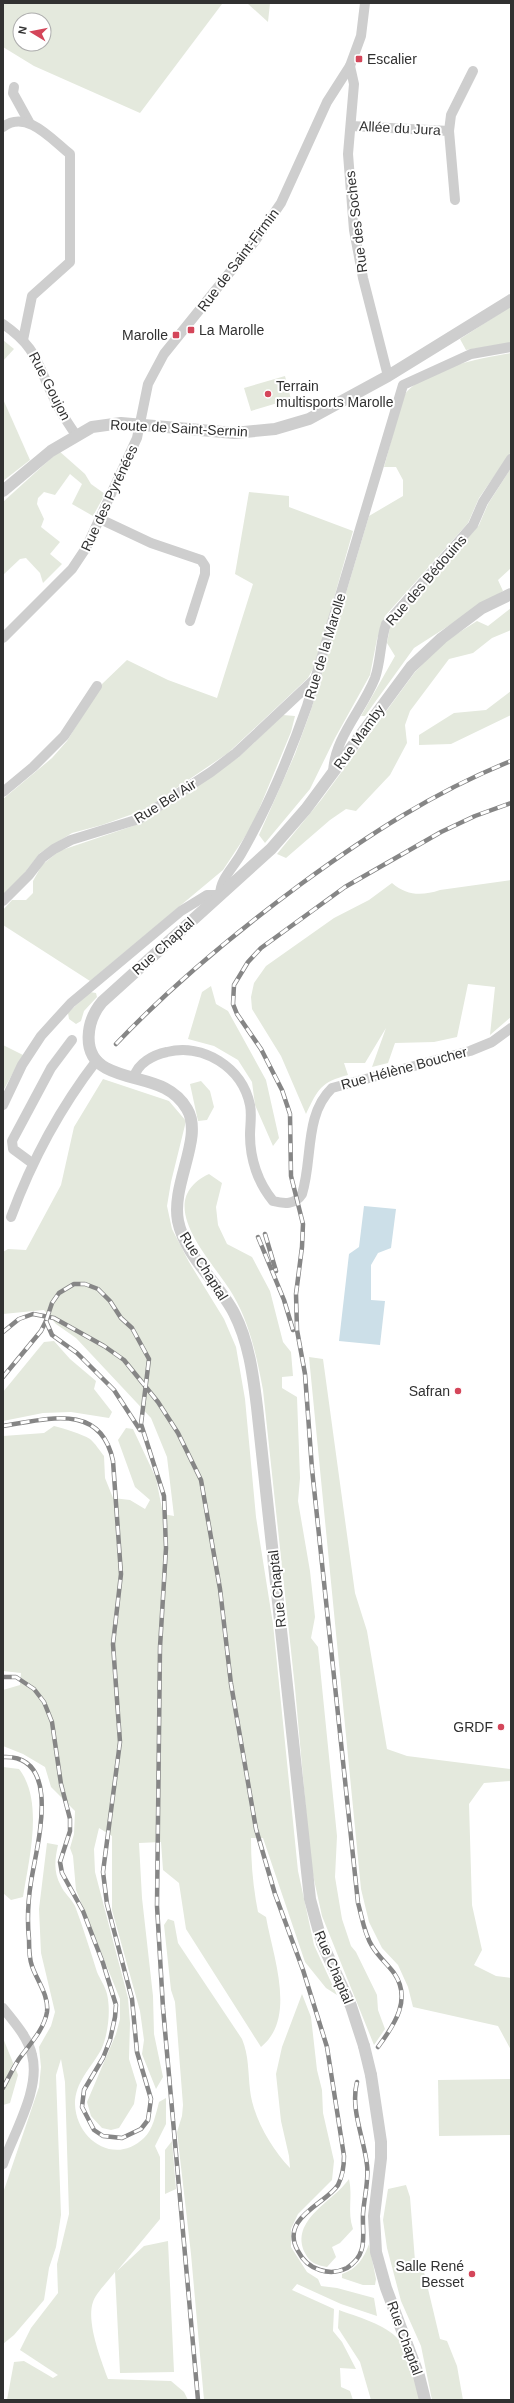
<svg xmlns="http://www.w3.org/2000/svg" width="514" height="2403" viewBox="0 0 514 2403" font-family="Helvetica,sans-serif">
	<style>
		.green { fill: #e4e9dd; fill-rule: evenodd }
		.water { fill: #ccdfe8 }
		.lines { fill: none; stroke-linecap: round; stroke-linejoin: round }
		.minor { stroke: #cecece; stroke-width: 10 }
		.tertiary { stroke: #cecece; stroke-width: 12 }
		.rail-casing { stroke: #868686; stroke-width: 4.5 }
		.rail { stroke: #fff; stroke-width: 3; stroke-dasharray: 9; stroke-linecap: butt }
		.tertiary-bridge { stroke: #cecece; stroke-width: 12 }
		.poi-dot { fill: #d4465a; stroke: #fff; stroke-width: 1.5 }
		.labels { text-anchor: middle; dominant-baseline: central; stroke-width: 4; stroke-linejoin: round; paint-order: stroke }
		.poi-label { font-size: 14px; fill: #313131; stroke: #fff; text-anchor: end }
		.street-label { font-size: 14px; fill: #313131; stroke: #fff }
	</style>
	<rect width="100%" height="100%" fill="#fff"/>
	<g class="green">
		<path d="M3,3H221L222,4L140,113L34,66L3,47ZM20,20H44V44H20Z"/>
		<polygon points="247,3 270,3 268,22"/>
		<polygon points="511,306 511,343 466,350 460,339"/>
		<polygon points="3,340 14,349 3,361"/>
		<path d="M511,353V452L479,498L468,523L385,616L377,639L370,675L335,738L310,789L265,843L259,835L295,754L311,710L369,516L403,496V480L396,467H384L403,397C420,369 481,358 511,353Z"/>
		<polygon points="285,376 291,399 251,411 244,388"/>
		<polygon points="3,399 30,460 3,481"/>
		<polygon points="59,451 85,474 91,484 105,494 93,516 72,504 82,484 70,474 55,495 44,492 38,498 37,504 44,519 41,527 60,542 50,554 62,564 43,583 40,573 26,558 20,559 3,575 3,502"/>
		<polygon points="511,468 511,568 498,580 503,591 414,648 365,716 361,716 395,656 387,643 390,627 479,525 488,504"/>
		<polygon points="249,492 289,496 289,507 353,531 315,665 308,678 228,753 144,810 102,825 72,833 40,853 12,889 3,897 3,799 52,758 67,741 102,684 127,660 168,680 217,698 253,584 235,574"/>
		<polygon points="511,608 511,630 492,638 473,653 449,659 410,711 405,725 407,743 390,775 356,811 346,809 330,820 286,858 277,854 321,800 415,672 444,642 477,621 488,626"/>
		<polygon points="511,691 511,715 451,744 419,745 419,735 454,713 486,710"/>
		<polygon points="283,715 295,716 291,732 252,826 223,870 90,981 3,925 3,910 12,900 26,900 33,893 33,881 42,865 59,851 133,826 163,809 239,757"/>
		<path d="M511,880V1017L490,1035L495,987L468,984L457,1037L434,1042L395,1043L388,1063L372,1067L386,1028L365,1063H344L348,1075C321,1082 318,1089 306,1114L281,1056L252,1009L251,997L254,983L266,966L334,918L369,900L392,883C407,896 422,896 440,890Z"/>
		<polygon points="211,986 216,1004 228,1011 266,1080 279,1138 273,1146 255,1105 252,1082 238,1060 214,1046 188,1039 202,992"/>
		<polygon points="90,992 96,993 97,997 84,1011 81,1021 76,1024 69,1019 68,1013"/>
		<polygon points="3,1045 23,1055 3,1091"/>
		<path d="M103,1079L169,1101L186,1121L171,1182L167,1206L172,1229L189,1262L224,1319L236,1347L245,1399L256,1517L273,1624L298,1871L314,1945L337,1995L326,1988L305,1962L263,1838H251C251,1863 253,1887 258,1912L266,1917C273,1957 297,2018 261,2047L186,1929L179,1883L163,1870L161,1842L139,1843L142,1898L153,1996L154,2034L163,2077L156,2089L142,2054L144,2040L140,2011L112,1910V1836L99,1828L94,1849L95,1872L128,1998L130,2023L129,2059L137,2085L134,2104L119,2128L111,2130L102,2128L91,2116L87,2102L116,2034L120,2019V1999L76,1890L73,1856L70,1848L74,1834L75,1811L51,1787L45,1767L23,1754L3,1746V1690L20,1685L21,1673L3,1671V1436L44,1433L54,1426C63,1428 82,1434 90,1439C95,1443 100,1451 104,1456L105,1478L113,1498L130,1500L145,1509L150,1500L135,1487L118,1440L126,1428L133,1429L156,1478L163,1514L174,1516L167,1457L151,1418L76,1338L56,1324L44,1310L3,1314V1252L8,1249L26,1250L61,1185L74,1127Z"/>
		<polygon points="201,1081 210,1091 214,1107 207,1120 198,1121 190,1084"/>
		<path d="M209,1174L222,1183L216,1207L218,1225L227,1244L252,1257L270,1291L283,1342L291,1352L293,1376L282,1377V1388L297,1397L300,1478L298,1501L310,1571L315,1617L311,1638L318,1647L337,1836L335,1877L342,1919L351,1946L356,1952L377,1995L378,2010L385,2029L374,2045L322,1916L311,1866L295,1688L263,1390C257,1358 250,1324 233,1295C214,1262 150,1202 209,1174Z"/>
		<polygon points="54,1341 70,1359 96,1381 94,1389 112,1412 109,1418 71,1412 43,1413 3,1421 3,1392 44,1342"/>
		<polygon points="309,1357 323,1359 355,1593 367,1631 387,1749 407,1756 511,1769 511,1781 484,1783 469,1804 472,1905 482,1950 474,1965 496,1976 511,1978 511,2050 498,2026 413,2007 408,1987 398,1965 382,1948 369,1922 361,1889"/>
		<path d="M3,1767L19,1769C44,1801 29,1859 23,1897L11,1900L3,1893Z"/>
		<path d="M47,1843L58,1845C55,1859 53,1872 61,1886C64,1893 71,1898 75,1906C83,1927 90,1950 97,1972C100,1979 105,1986 107,1994C111,2011 108,2035 101,2050C91,2068 75,2082 75,2104C76,2140 115,2166 144,2138C153,2130 156,2113 159,2102L166,2098V2124L155,2146L160,2157V2219L117,2271L144,2246L168,2241L174,2372L120,2373L115,2272C109,2280 96,2293 93,2302C86,2322 101,2360 108,2379L171,2381L184,2392L188,2400H7L14,2362L24,2361L53,2378L58,2375L20,2350L31,2328L58,2293L57,2264L69,2214L65,2082L61,2059L56,2075L61,2215L56,2247L49,2268L44,2300L14,2335L3,2344V2193L39,2087L41,2067L39,2047L51,2026L55,2012L41,1953L39,1909Z"/>
		<path d="M168,1919L174,1921L178,1943L242,2039C249,2056 248,2072 250,2090C253,2117 271,2148 290,2168L289,2156L281,2121L276,2074L282,2047L302,1994L311,2017L317,2070L322,2090L323,2113L334,2161L332,2180L298,2214L291,2229V2247L307,2272L318,2279L321,2286L337,2288L374,2298L377,2316L341,2304L297,2284L292,2290L334,2309L333,2331L342,2342L356,2369L340,2368L341,2387L350,2391L353,2400H204L191,2254L177,2132L182,2116L183,2105L175,2002L171,1990L164,1925Z"/>
		<polygon points="3,2038 18,2075 10,2103 3,2105"/>
		<polygon points="511,2079 511,2135 439,2136 438,2080"/>
		<polygon points="172,2141 176,2189 165,2194 165,2150"/>
		<path d="M349,2179C353,2197 347,2211 353,2229L340,2243L332,2247L336,2257L327,2267C316,2265 310,2263 305,2253C289,2220 334,2201 349,2179Z"/>
		<polygon points="406,2185 410,2197 415,2261 424,2272 440,2339 447,2341 457,2366 463,2400 432,2400 421,2346 401,2301 387,2248 383,2220 388,2189"/>
		<path d="M369,2244L376,2279L375,2285H363L342,2278V2274C357,2269 364,2258 369,2244Z"/>
		<path d="M339,2310C355,2316 387,2325 398,2339C410,2354 415,2381 421,2400H371L360,2362L338,2328Z"/>
	</g>
	<polygon class="water" points="364,1206 396,1209 391,1248 378,1253 371,1265 371,1300 385,1301 380,1345 339,1341 349,1254 359,1247"/>
	<g class="lines">
		<g class="minor">
			<polyline points="350,66 354,84 348,154 354,230 363,278 388,376"/>
			<polyline points="14,87 13,93 29,122"/>
			<polyline points="351,126 449,131"/>
			<path d="M3,127C27,109 52,140 70,154V262L32,296L23,340"/>
			<polyline points="455,200 449,131 451,115 473,71"/>
			<path d="M3,324C36,347 36,361 52,394C58,409 67,422 76,435"/>
			<polyline points="100,519 151,543 201,560 205,566 205,574 190,621"/>
			<polyline points="3,638 72,569 86,548 137,438 148,384 164,354 255,241 281,203 327,102 350,66 361,36 365,3"/>
			<path d="M333,773C334,738 362,711 375,678C381,661 380,642 386,624L473,525L483,502L511,459"/>
			<polyline points="3,792 33,767 64,736 97,686"/>
			<polyline points="3,901 29,875 42,858 54,849 71,840 139,819 211,772 236,753 316,678"/>
			<path d="M134,1077C138,1063 153,1055 167,1052C203,1043 242,1067 250,1105C252,1114 250,1126 250,1135C250,1159 258,1183 273,1201C284,1204 295,1205 302,1194C313,1159 304,1115 332,1088L470,1051L492,1042L511,1028"/>
			<path d="M3,1105L22,1065L41,1036L71,1003L181,911L207,895H220C220,879 233,868 241,854C268,807 289,757 307,706L403,385L471,354L511,347"/>
			<polyline points="32,1163 13,1149 12,1141 51,1068 72,1040"/>
			<path d="M11,1217C32,1160 60,1108 97,1060"/>
			<path d="M3,2008C14,2022 28,2037 32,2055C41,2089 14,2132 3,2164"/>
		</g>
		<g class="tertiary">
			<polyline points="3,491 51,451 92,427 121,423 234,433 275,429 309,419 388,376 511,300"/>
			<path d="M364,2046L351,2006L322,1943L310,1899L257,1407C253,1375 249,1342 234,1313C218,1282 185,1256 178,1221C171,1184 204,1137 187,1109C169,1078 134,1083 106,1068C80,1054 87,1020 102,1002L271,849L306,809L411,667L442,638L482,608L511,594"/>
			<polyline points="371,2075 381,2142 381,2158 374,2216 376,2252 386,2288 419,2376 425,2400"/>
		</g>
		<g class="rail-casing">
			<g id="rail">
				<path d="M116,1044C173,984 235,933 301,884C368,835 434,792 511,761"/>
				<polyline points="265,1234 276,1271"/>
				<polyline points="258,1237 284,1300 293,1330"/>
				<polyline points="46,1321 52,1335 77,1353 114,1390 140,1430"/>
				<path d="M3,1332L19,1319L33,1314L54,1318L104,1346L124,1360L158,1402L178,1433L201,1480L220,1589L231,1684L256,1829L275,1894L303,1970L327,2047L344,2156C344,2167 343,2175 338,2185C326,2204 279,2218 298,2251C303,2261 310,2267 320,2270C329,2273 339,2272 347,2268C369,2254 362,2235 363,2214C364,2198 369,2181 367,2165C364,2138 350,2109 357,2082"/>
				<polyline points="3,1377 41,1331 46,1321 52,1303 59,1293 74,1284 85,1284 98,1289 110,1301 121,1318 132,1328 149,1359 141,1424 164,1496 166,1548 160,1647 157,1906 163,2008 198,2400"/>
				<path d="M3,1426C47,1419 101,1402 113,1461L121,1574L113,1644L120,1742L103,1872L107,1904L132,1999L137,2052L151,2099L148,2120L141,2129L122,2138L103,2136L94,2130L82,2107L84,2090L103,2058L110,2040L115,2017L116,2005L103,1963L83,1911L62,1873L60,1862L70,1831V1819L61,1784L52,1722L44,1702L34,1689L16,1677H3"/>
				<path d="M3,1757C64,1754 36,1848 31,1882C28,1901 27,1920 29,1939C29,1948 29,1958 32,1966C37,1981 49,1995 47,2012C44,2030 29,2045 19,2059C13,2068 8,2079 3,2088"/>
				<path d="M378,2047C395,2024 412,1999 394,1973C387,1964 378,1956 372,1946C364,1933 362,1917 358,1903L312,1469L305,1374L297,1330L296,1294L302,1247L303,1224L291,1176L290,1114L282,1090L261,1049L237,1014L233,1004L234,985L248,962L261,948L345,887L441,832L475,816L511,803"/>
			</g>
		</g>
		<use href="#rail" class="rail"/>
		<polyline class="tertiary-bridge" points="364,2046 371,2075"/>
	</g>
	<g class="poi-dot">
		<rect x="355" y="55" width="8" height="8" rx="2"/>
		<rect x="187" y="326" width="8" height="8" rx="2"/>
		<rect x="172" y="331" width="8" height="8" rx="2"/>
		<circle cx="268" cy="394" r="4"/>
		<circle cx="458" cy="1391" r="4"/>
		<circle cx="501" cy="1727" r="4"/>
		<circle cx="472" cy="2274" r="4"/>
	</g>
	<g class="labels">
		<g class="poi-label">
			<text x="367" y="59" text-anchor="start">Escalier</text>
			<text x="199" y="330" text-anchor="start">La Marolle</text>
			<text x="168" y="335">Marolle</text>
			<text x="276" y="386" text-anchor="start">Terrain<tspan x="276" dy="16">multisports Marolle</tspan></text>
			<text x="450" y="1391">Safran</text>
			<text x="493" y="1727">GRDF</text>
			<text x="464" y="2266">Salle René<tspan x="464" dy="16">Besset</tspan></text>
		</g>
		<g class="street-label">
			<text transform="translate(400 128) rotate(3)">Allée du Jura</text>
			<text transform="translate(356 222) rotate(-97)">Rue des Soches</text>
			<text transform="translate(238 260) rotate(-53)">Rue de Saint-Firmin</text>
			<text transform="translate(50 386) rotate(63)">Rue Goujon</text>
			<text transform="translate(179 428) rotate(3)">Route de Saint-Sernin</text>
			<text transform="translate(109 498) rotate(-65)">Rue des Pyrénées</text>
			<text transform="translate(426 580) rotate(-49)">Rue des Bédouins</text>
			<text transform="translate(325 646) rotate(-73)">Rue de la Marolle</text>
			<text transform="translate(359 737) rotate(-54)">Rue Mamby</text>
			<text transform="translate(165 801) rotate(-32)">Rue Bel Air</text>
			<text transform="translate(163 946) rotate(-42)">Rue Chaptal</text>
			<text transform="translate(404 1068) rotate(-15)">Rue Hélène Boucher</text>
			<text transform="translate(204 1266) rotate(58)">Rue Chaptal</text>
			<text transform="translate(277 1589) rotate(-96)">Rue Chaptal</text>
			<text transform="translate(334 1967) rotate(67)">Rue Chaptal</text>
			<text transform="translate(405 2338) rotate(70)">Rue Chaptal</text>
		</g>
	</g>
	<rect width="514" height="2403" fill="none" stroke="#313131" stroke-width="8"/>
	<g transform="translate(32 32) rotate(280)"><circle r="19" fill="#ffffff" stroke="#adadad"/>
	<path d="M0-3L7 15L0 10L-7 15Z" fill="#d4465a"/>
	<text y="-6" font-size="11" font-weight="bold" text-anchor="middle" fill="#313131">N</text>
	</g>
</svg>
